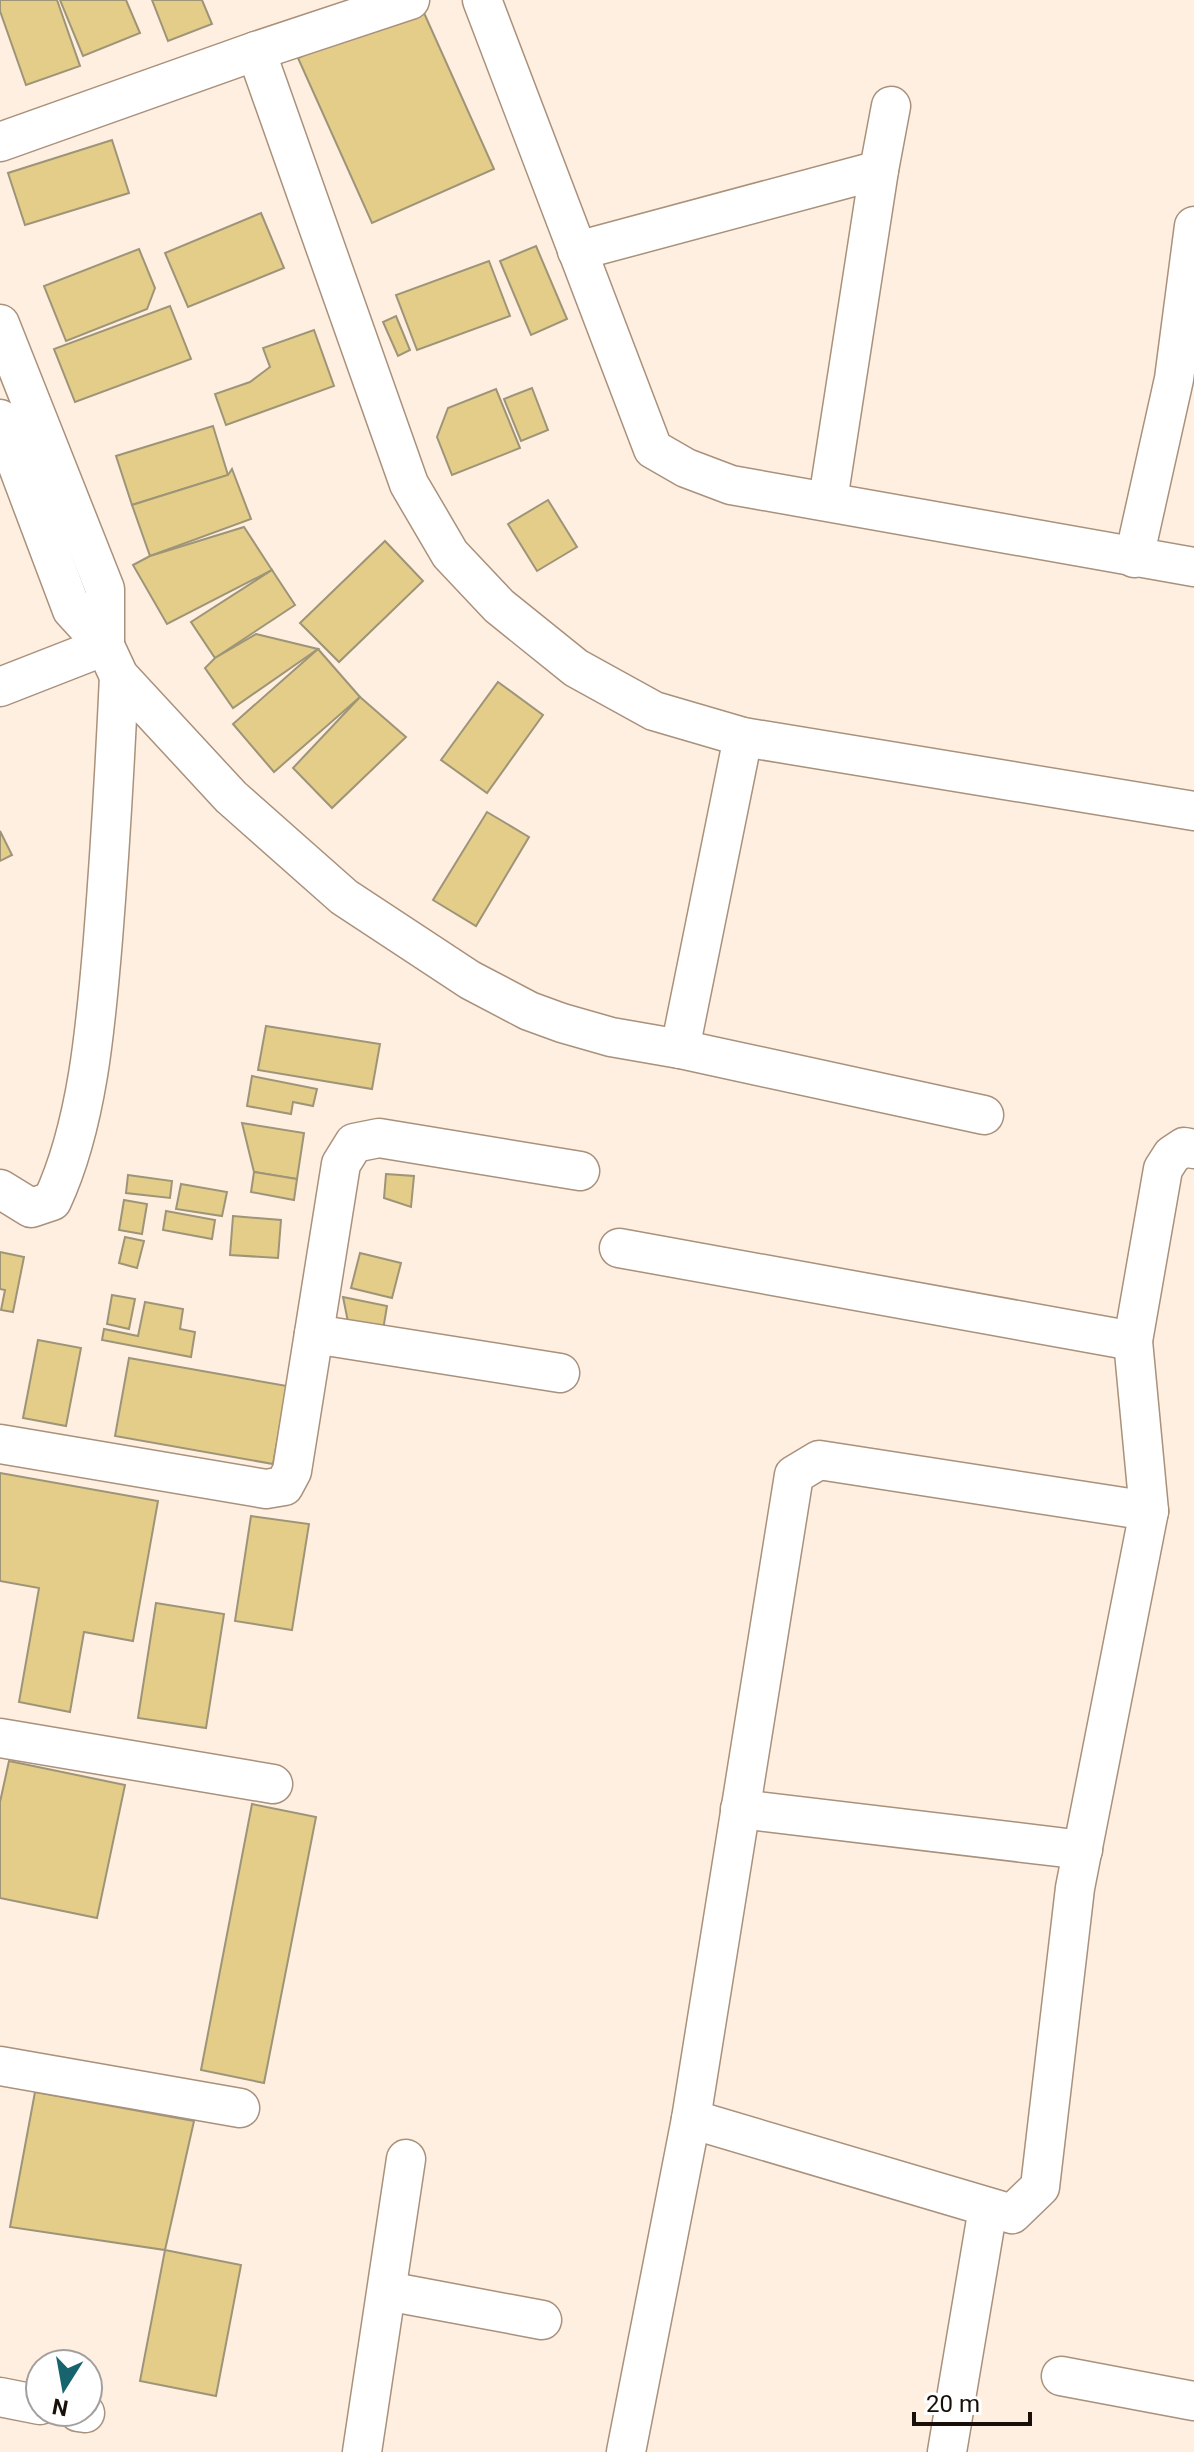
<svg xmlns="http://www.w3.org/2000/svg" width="1194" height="2452" viewBox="0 0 1194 2452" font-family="Roboto,sans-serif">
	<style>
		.building { fill: #e3cd89; stroke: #9e9578; stroke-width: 2 }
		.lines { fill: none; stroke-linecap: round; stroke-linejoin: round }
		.street-casing { stroke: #a9917c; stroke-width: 41 }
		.street { stroke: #fff; stroke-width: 38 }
	</style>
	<rect width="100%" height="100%" fill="#ffefe1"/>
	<g class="building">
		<polygon points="0,0 57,0 80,66 26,85 0,11"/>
		<polygon points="60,0 126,0 140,33 83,56"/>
		<polygon points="152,0 202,0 212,24 168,41"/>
		<polygon points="420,4 494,169 372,223 298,58"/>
		<polygon points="112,140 129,193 25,225 8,173"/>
		<polygon points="261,213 284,268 188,307 165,253"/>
		<polygon points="536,246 567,319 531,335 500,261"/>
		<polygon points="139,249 155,288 147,309 66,341 44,286"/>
		<polygon points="489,261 510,316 417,350 396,295"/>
		<polygon points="170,306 191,359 75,402 54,349"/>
		<polygon points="396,316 410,350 398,356 383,322"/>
		<polygon points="314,330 334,386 226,425 215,394 250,382 270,367 263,348"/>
		<polygon points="532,388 548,430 521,441 504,399"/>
		<polygon points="496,389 520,448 452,475 437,437 448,408"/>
		<polygon points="213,426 228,475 132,505 116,456"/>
		<polygon points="232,469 251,519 150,556 132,505 228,475"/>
		<polygon points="548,500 577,547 537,571 508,524"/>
		<polygon points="244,527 272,570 167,624 133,565 150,556"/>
		<polygon points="385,541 423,581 339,662 300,623"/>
		<polygon points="272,570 295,605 215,658 191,622"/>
		<polygon points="256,634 318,649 233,708 205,668 215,658"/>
		<polygon points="318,649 360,697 274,772 233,724"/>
		<polygon points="498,682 543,715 487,793 441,760"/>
		<polygon points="360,697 406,737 332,808 293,768"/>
		<polygon points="487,812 529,837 476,926 433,900"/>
		<polygon points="0,831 12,855 0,861"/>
		<polygon points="266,1026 380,1044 372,1089 258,1070"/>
		<polygon points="252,1076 317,1089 313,1106 293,1102 291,1114 247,1106"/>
		<polygon points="242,1123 304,1133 297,1179 254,1172"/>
		<polygon points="254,1172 297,1179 294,1200 251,1192"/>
		<polygon points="386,1174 414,1176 411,1207 384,1198"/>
		<polygon points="128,1175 172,1181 170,1198 126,1193"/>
		<polygon points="181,1184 227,1192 222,1216 176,1209"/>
		<polygon points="124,1200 147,1204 142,1234 119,1230"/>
		<polygon points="166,1211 215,1220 212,1239 163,1230"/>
		<polygon points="233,1216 281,1220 278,1258 230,1255"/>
		<polygon points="125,1237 144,1241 137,1268 119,1263"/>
		<polygon points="0,1252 24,1257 13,1312 1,1310 5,1290 0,1289"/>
		<polygon points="360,1253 401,1263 392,1298 351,1288"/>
		<polygon points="112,1295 135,1299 129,1329 107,1324"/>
		<polygon points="343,1297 387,1306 383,1330 348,1322"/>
		<polygon points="145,1302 183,1309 180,1329 195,1332 191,1357 102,1340 104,1329 138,1336"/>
		<polygon points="38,1340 81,1348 66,1426 23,1418"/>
		<polygon points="129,1358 287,1386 273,1464 115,1436"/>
		<polygon points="0,1473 158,1501 133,1641 84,1632 70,1712 19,1702 39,1588 0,1581"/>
		<polygon points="251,1516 309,1524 292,1630 235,1621"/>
		<polygon points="156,1603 224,1614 206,1728 138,1718"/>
		<polygon points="9,1761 125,1785 97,1918 0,1898 0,1802"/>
		<polygon points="252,1804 316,1817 264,2083 201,2070"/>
		<polygon points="35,2092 194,2121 165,2250 10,2227"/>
		<polygon points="165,2250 241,2265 216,2396 140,2381"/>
	</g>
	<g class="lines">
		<g class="street-casing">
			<g id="street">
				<polyline points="482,0 653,449 686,468 731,485 1194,567"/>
				<polyline points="256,51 409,484 450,554 499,606 576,668 654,711 743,737 1194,811"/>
				<polyline points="0,142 256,51 410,0"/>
				<polyline points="577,251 879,170"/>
				<polyline points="0,324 105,589 105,646"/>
				<polyline points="0,419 72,610 105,646 119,676 231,797 344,897 470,980 529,1011 562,1023 611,1037 680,1049 984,1115"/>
				<polyline points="828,500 879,170 891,106"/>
				<polyline points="1134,558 1174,379 1194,226"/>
				<polyline points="0,687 105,646"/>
				<polyline points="680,1049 743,737"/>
				<path d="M0,1189L31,1208L52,1201C88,1124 96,1023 103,939C110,851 115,764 119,676"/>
				<polyline points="619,1248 1133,1341"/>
				<polyline points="314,1334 560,1373"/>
				<polyline points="0,1444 266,1489 284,1486 292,1471 341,1164 354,1143 379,1138 580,1171"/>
				<polyline points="0,1738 273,1784"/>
				<polyline points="740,1809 1083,1850"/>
				<polyline points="0,2066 240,2108"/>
				<polyline points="691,2119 1012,2214 1040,2187 1075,1888 1149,1511 1133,1341 1163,1169 1172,1155 1184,1147 1194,1149"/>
				<polyline points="387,2291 542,2320"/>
				<polyline points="1061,2376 1194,2401"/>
				<polyline points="0,2397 40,2405"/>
				<polyline points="78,2412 85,2413"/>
				<polyline points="362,2452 406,2159"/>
				<polyline points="626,2452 691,2119 794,1475 819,1460 1149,1511"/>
				<polyline points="947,2452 988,2208"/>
			</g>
		</g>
		<use href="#street" class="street"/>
	</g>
	<g transform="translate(64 2388) rotate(191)"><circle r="38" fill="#ffffff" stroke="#a39f9c" stroke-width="2"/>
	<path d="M0-6L14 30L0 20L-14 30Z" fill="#17646e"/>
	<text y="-12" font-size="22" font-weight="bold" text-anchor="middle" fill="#181008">N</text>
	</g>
	<path d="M914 2412v12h116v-12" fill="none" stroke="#181008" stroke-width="4"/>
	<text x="926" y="2412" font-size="24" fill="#181008" stroke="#ffffff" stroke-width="6" paint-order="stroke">20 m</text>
</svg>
